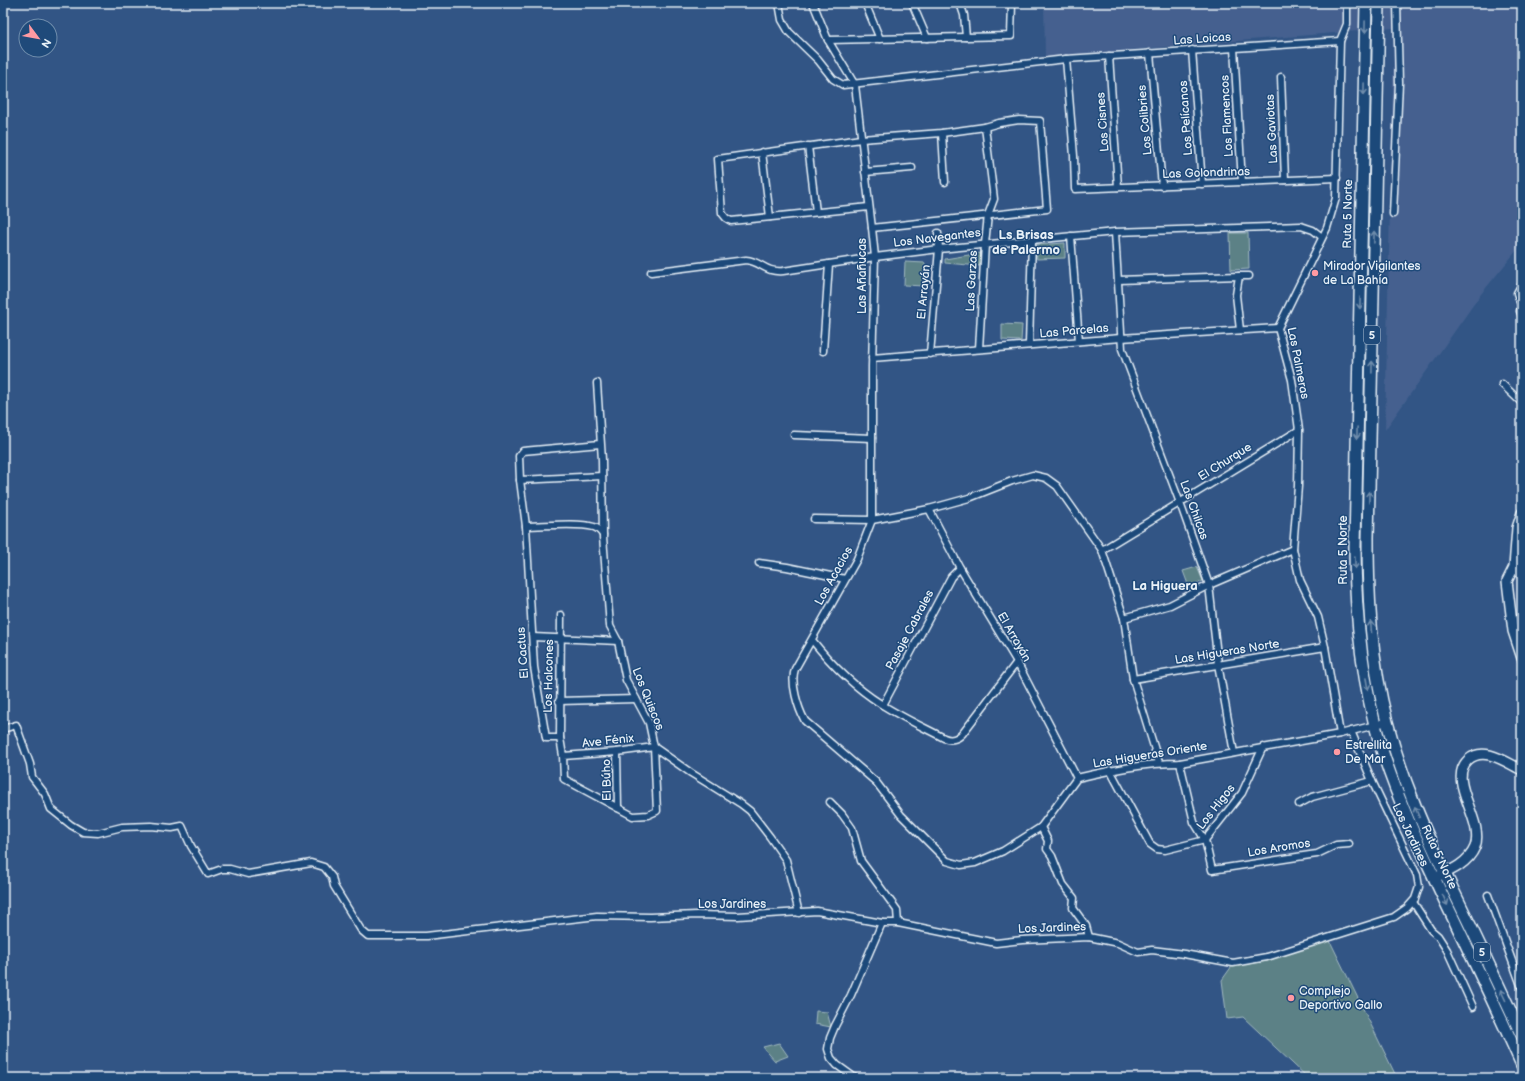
<svg xmlns="http://www.w3.org/2000/svg" width="1525" height="1081" viewBox="0 0 1525 1081" font-family="'Balsamiq Sans',sans-serif">
	<style>
		.built { fill: #44618f }
		.green { fill: #5b8186; stroke: #a2b9bf }
		.lines { fill: none; stroke-linecap: round; stroke-linejoin: round }
		.street-casing { stroke: #e8f1f8; stroke-width: 9 }
		.secondary-casing { stroke: #e8f1f8; stroke-width: 12 }
		.highway-casing { stroke: #e8f1f8; stroke-width: 14 }
		.street { stroke: #1f4a7a; stroke-width: 6 }
		.secondary { stroke: #1f4a7a; stroke-width: 9 }
		.highway { stroke: #1f4a7a; stroke-width: 11 }
		.oneway { stroke: #6f8dac }
		.poi-dot { fill: #ff9aa2; stroke: #1f4a7a; stroke-width: 1.5 }
		.labels { text-anchor: middle; dominant-baseline: central; stroke-width: 3; stroke-linejoin: round; paint-order: stroke }
		.shield { fill: #1f4a7a; stroke: #acbfd2; stroke-width: 1 }
		.shield-label { font-size: 11px; font-weight: bold; fill: #e8f1f8 }
		.street-label { font-size: 12px; fill: #e8f1f8; stroke: #1f4a7a }
		.poi-label { font-size: 12px; fill: #e8f1f8; stroke: #1f4a7a; text-anchor: start }
		.neighbourhood-label { font-size: 13px; font-weight: bold; fill: #e8f1f8; stroke: #1f4a7a }
	</style>
	<rect width="100%" height="100%" fill="#325585"/>
	<filter id="ink" filterUnits="userSpaceOnUse"><feTurbulence type="fractalNoise" baseFrequency=".025" numOctaves="2"/><feDisplacementMap in="SourceGraphic" scale="8" xChannelSelector="R" yChannelSelector="G"/><feConvolveMatrix kernelMatrix="1 2 1 2 8 2 1 2 1" color-interpolation-filters="sRGB"/></filter>
	<g filter="url(#ink)">
		<polygon class="built" points="1044,3 1522,3 1522,244 1481,294 1385,430 1394,28 1045,57"/>
		<g class="green">
			<polygon points="1230,233 1248,233 1249,269 1231,270"/>
			<polygon points="1065,243 1065,258 1037,259 1036,245"/>
			<polygon points="981,253 980,266 945,263 945,259"/>
			<polygon points="905,262 925,263 924,286 904,285"/>
			<polygon points="1002,324 1022,325 1021,341 1002,340"/>
			<polygon points="1197,567 1203,581 1189,587 1183,571"/>
			<polygon points="1329,939 1397,1078 1308,1078 1243,1017 1227,1019 1222,980 1232,966 1267,961"/>
			<polygon points="816,1011 827,1012 831,1027 815,1024"/>
			<polygon points="779,1043 788,1056 775,1061 763,1047"/>
			<polygon points="978,1071 986,1076 1003,1072 1030,1073 1037,1078 973,1078 972,1077"/>
		</g>
		<g class="lines">
			<g class="street-casing">
				<g id="street">
					<polyline points="779,3 782,20 789,32 818,60 833,79 843,85 1066,59 1340,41"/>
					<path d="M813,3L828,40L855,85L872,228L875,257L872,366V520L857,559L795,669C790,683 798,708 805,721L876,782L901,815L947,861L961,865L975,863L1003,851L1041,827L1077,778C1111,770 1145,763 1180,763L1340,734L1387,722"/>
					<polyline points="865,3 880,39"/>
					<polyline points="912,3 927,38"/>
					<polyline points="960,3 964,15 966,37"/>
					<polyline points="828,40 1011,36 1012,3"/>
					<polyline points="1234,48 1242,182"/>
					<polyline points="1192,50 1202,184"/>
					<polyline points="1150,53 1162,186"/>
					<polyline points="1109,56 1118,187"/>
					<polyline points="1066,59 1074,156 1075,189 1337,178"/>
					<polyline points="1281,77 1285,180"/>
					<polyline points="942,133 945,182"/>
					<polyline points="808,146 816,212"/>
					<polyline points="762,152 770,217"/>
					<polyline points="865,172 912,168"/>
					<polyline points="869,207 731,221 726,218 722,213 718,159 861,139 942,133 985,127 999,123 1019,120 1040,121 1047,209 872,228"/>
					<polyline points="1393,214 1399,83 1397,3"/>
					<polyline points="1115,232 1122,349 1180,503 1209,585 1218,664 1234,753"/>
					<polyline points="1071,236 1079,341"/>
					<path d="M651,272L746,260C761,261 765,273 783,271L875,257L939,249L1115,232L1301,226L1313,230L1322,237"/>
					<polyline points="1118,280 1239,276"/>
					<polyline points="1522,303 1520,311 1522,316"/>
					<polyline points="1521,305 1517,293 1522,284"/>
					<polyline points="1240,330 1236,295 1239,276 1249,276"/>
					<polyline points="1029,345 1032,240"/>
					<polyline points="979,349 985,244 988,215 994,199 985,127"/>
					<polyline points="823,351 829,264"/>
					<polyline points="930,354 939,249 938,233"/>
					<polyline points="872,358 1121,338 1278,328"/>
					<polyline points="597,383 602,460 603,537 610,626 618,641 626,680 649,723 654,747 691,773 741,804 750,811 770,837 786,860 799,913"/>
					<polyline points="1502,384 1522,403"/>
					<polyline points="794,435 872,438"/>
					<polyline points="520,480 602,476"/>
					<polyline points="929,509 960,568 1017,662 1077,778"/>
					<polyline points="814,519 872,520 929,509 969,498 1012,481 1033,475 1046,478 1057,486 1102,550 1124,618 1133,679 1159,763"/>
					<path d="M526,526C545,526 576,522 594,527C599,528 600,531 603,535"/>
					<polyline points="1102,550 1299,430"/>
					<polyline points="759,563 787,567 845,579"/>
					<polyline points="1514,567 1522,577"/>
					<polyline points="1124,618 1170,605 1209,585 1293,549"/>
					<polyline points="533,637 618,641"/>
					<path d="M812,640C832,665 854,687 881,704C901,717 923,727 944,738C951,741 958,739 963,733L1017,662"/>
					<polyline points="1133,679 1325,647"/>
					<polyline points="559,701 636,699"/>
					<polyline points="883,705 951,577 960,568"/>
					<polyline points="3,729 16,725 30,764 32,777 45,794 51,809 71,825 83,832 98,833 122,827 151,826 172,828 182,826 191,846 208,874 222,869 230,869 248,874 311,863 324,867 332,877 334,886 361,930 368,936 426,936 597,916 650,917 697,915 738,916 817,911 882,923 898,923 996,943 1022,940 1089,937 1118,943 1138,952 1152,950 1184,954 1233,963 1267,957 1394,917 1407,908 1415,899 1419,887 1417,875 1372,781 1351,731"/>
					<polyline points="1340,734 1325,647 1318,617 1300,580 1293,549 1298,486 1299,430 1292,380 1278,328 1327,228 1336,198 1340,41 1347,24 1347,3"/>
					<polyline points="560,738 561,615"/>
					<polyline points="617,752 618,808"/>
					<polyline points="563,756 617,752 654,747 657,811 648,815 633,816 564,779 563,756 560,738 546,738 534,667 526,526 520,480 519,456 523,451 600,444"/>
					<polyline points="1180,763 1194,822 1205,840 1212,870 1310,855 1317,854 1336,845 1349,844"/>
					<polyline points="1110,770 1150,844 1157,849 1165,850 1205,840 1242,793 1263,747"/>
					<polyline points="830,802 842,814 852,828 861,861 897,910 898,923"/>
					<polyline points="1299,804 1312,797 1372,781"/>
					<polyline points="1041,827 1048,841 1047,849 1052,856 1063,884 1074,898 1073,908 1086,926 1089,937"/>
					<polyline points="1488,895 1522,988"/>
					<polyline points="1413,902 1431,930 1438,936 1447,950 1473,1007"/>
					<polyline points="855,1078 837,1065 831,1058 828,1049 830,1038 835,1026 851,995 882,923"/>
				</g>
			</g>
			<g class="secondary-casing">
				<g id="secondary">
					<polyline points="1522,513 1517,528 1514,567 1507,581 1513,631 1522,658"/>
					<path d="M1434,878C1450,871 1468,864 1475,847C1485,820 1446,781 1468,760C1484,745 1507,763 1522,770"/>
				</g>
			</g>
			<g class="highway-casing">
				<g id="highway">
					<path d="M1366,3L1355,547C1355,614 1362,683 1381,747C1398,801 1422,852 1446,903C1472,957 1498,1011 1522,1065"/>
					<path d="M1379,3L1368,538C1368,600 1371,661 1387,722C1402,780 1426,834 1452,888C1476,937 1499,986 1522,1036"/>
				</g>
			</g>
			<use href="#street" class="street"/>
			<use href="#secondary" class="secondary"/>
			<use href="#highway" class="highway"/>
		</g>
		<defs><path id="oneway-shaft" d="M-6 0H5M1.5-3L5.5 0L1.5 3" fill="none" stroke-width="1.6" stroke-linecap="round" stroke-linejoin="round"/></defs>
		<g class="oneway">
			<use href="#oneway-shaft" transform="translate(1365 27) rotate(91)"/>
			<use href="#oneway-shaft" transform="translate(1364 89) rotate(91)"/>
			<use href="#oneway-shaft" transform="translate(1374 237) rotate(-89)"/>
			<use href="#oneway-shaft" transform="translate(1360 303) rotate(91)"/>
			<use href="#oneway-shaft" transform="translate(1372 367) rotate(-89)"/>
			<use href="#oneway-shaft" transform="translate(1357 433) rotate(91)"/>
			<use href="#oneway-shaft" transform="translate(1369 497) rotate(-89)"/>
			<use href="#oneway-shaft" transform="translate(1355 563) rotate(89)"/>
			<use href="#oneway-shaft" transform="translate(1371 627) rotate(-95)"/>
			<use href="#oneway-shaft" transform="translate(1367 684) rotate(80)"/>
			<use href="#oneway-shaft" transform="translate(1417 812) rotate(-113)"/>
			<use href="#oneway-shaft" transform="translate(1445 900) rotate(65)"/>
			<use href="#oneway-shaft" transform="translate(1503 995) rotate(-115)"/>
		</g>
	</g>
	<g class="poi-dot">
		<circle cx="1315" cy="273" r="4"/>
		<circle cx="1337" cy="752" r="4"/>
		<circle cx="1291" cy="998" r="4"/>
	</g>
	<g class="labels">
		<g class="shield">
			<rect x="1364" y="326" width="16" height="18" rx="3"/>
			<rect x="1474" y="943" width="16" height="18" rx="3"/>
		</g>
		<g class="shield-label">
			<text x="1372" y="335">5</text>
			<text x="1482" y="952">5</text>
		</g>
		<g class="street-label">
			<text transform="translate(1202 39) rotate(-4)">Las Loicas</text>
			<text transform="translate(1227 116) rotate(-93)">Los Flamencos</text>
			<text transform="translate(1186 118) rotate(-94)">Los Pelícanos</text>
			<text transform="translate(1145 120) rotate(-95)">Los Colibries</text>
			<text transform="translate(1103 122) rotate(-94)">Los Cisnes</text>
			<text transform="translate(1272 129) rotate(-93)">Las Gaviotas</text>
			<text transform="translate(1206 173) rotate(-2)">Las Golondrinas</text>
			<text transform="translate(1348 214) rotate(-89)">Ruta 5 Norte</text>
			<text transform="translate(937 238) rotate(-7)">Los Navegantes</text>
			<text transform="translate(862 276) rotate(-90)">Las Añañucas</text>
			<text transform="translate(972 281) rotate(-87)">Las Garzas</text>
			<text transform="translate(924 292) rotate(-85)">El Arrayán</text>
			<text transform="translate(1074 331) rotate(-5)">Las Parcelas</text>
			<text transform="translate(1298 363) rotate(79)">Las Palmeras</text>
			<text transform="translate(1225 462) rotate(-32)">El Churque</text>
			<text transform="translate(1194 510) rotate(70)">Las Chilcas</text>
			<text transform="translate(1343 550) rotate(-90)">Ruta 5 Norte</text>
			<text transform="translate(834 576) rotate(-61)">Los Acacios</text>
			<text transform="translate(910 630) rotate(-62)">Pasaje Cabrales</text>
			<text transform="translate(1014 637) rotate(60)">El Arrayán</text>
			<text transform="translate(1227 652) rotate(-9)">Las Higueras Norte</text>
			<text transform="translate(523 653) rotate(-94)">El Cactus</text>
			<text transform="translate(549 676) rotate(-89)">Los Halcones</text>
			<text transform="translate(648 699) rotate(68)">Los Quiscos</text>
			<text transform="translate(608 741) rotate(-6)">Ave Fénix</text>
			<text transform="translate(1150 755) rotate(-9)">Las Higueras Oriente</text>
			<text transform="translate(607 780) rotate(-91)">El Búho</text>
			<text transform="translate(1216 807) rotate(-52)">Los Higos</text>
			<text transform="translate(1410 835) rotate(64)">Los Jardines</text>
			<text transform="translate(1279 848) rotate(-9)">Los Aromos</text>
			<text transform="translate(1439 857) rotate(65)">Ruta 5 Norte</text>
			<text x="732" y="904">Los Jardines</text>
			<text transform="translate(1052 928) rotate(-2)">Los Jardines</text>
		</g>
		<g class="poi-label">
			<text x="1323" y="266">Mirador Vigilantes<tspan x="1323" dy="14">de La Bahía</tspan></text>
			<text x="1345" y="745">Estrellita<tspan x="1345" dy="14">De Mar</tspan></text>
			<text x="1299" y="991">Complejo<tspan x="1299" dy="14">Deportivo Gallo</tspan></text>
		</g>
		<g class="neighbourhood-label">
			<text x="1026" y="235">Ls Brisas<tspan x="1026" dy="15">de Palermo</tspan></text>
			<text x="1165" y="586">La Higuera</text>
		</g>
	</g>
	<rect width="1525" height="1081" fill="none" stroke="#1f4a7a" stroke-width="16"/>
	<rect x="8" y="8" width="1509" height="1065" fill="none" stroke="#e8f1f8" stroke-width="1.5" filter="url(#ink)"/>
	<g transform="translate(38 38) rotate(122)"><circle r="19" fill="#1f4a7a" stroke="#6f8dac"/>
	<path d="M0-3L7 15L0 10L-7 15Z" fill="#ff9aa2"/>
	<text y="-6" font-size="11" font-weight="bold" text-anchor="middle" fill="#e8f1f8">N</text>
	</g>
</svg>
